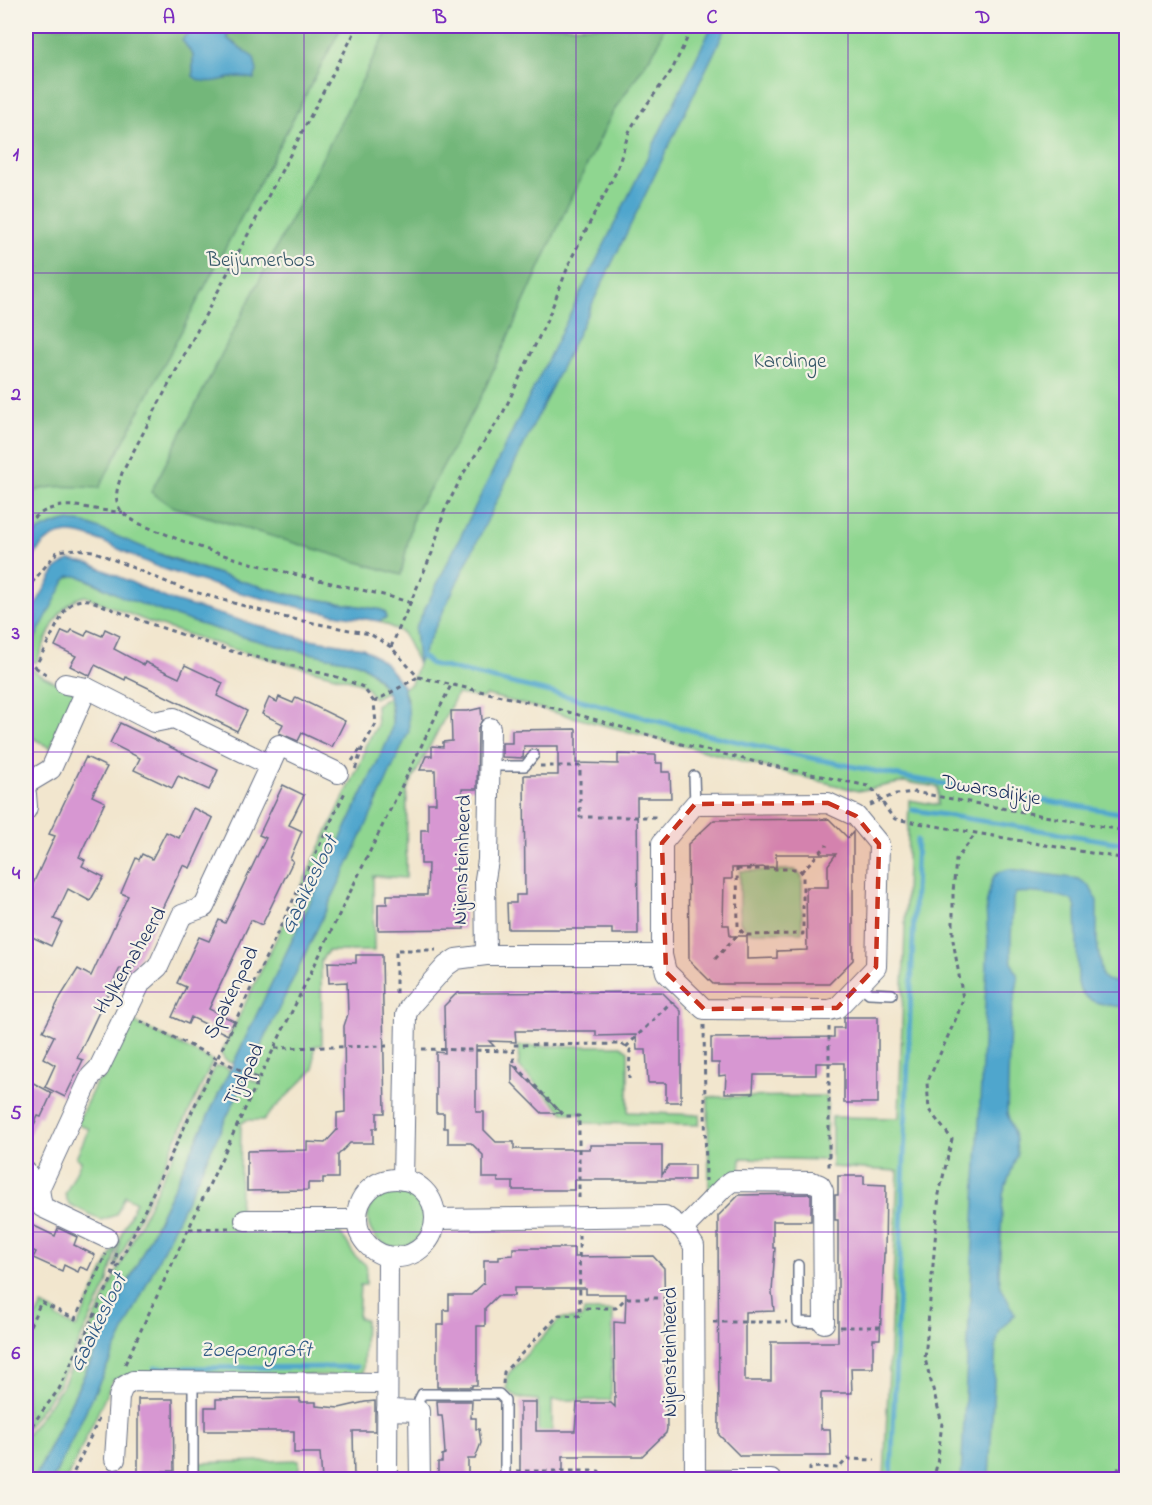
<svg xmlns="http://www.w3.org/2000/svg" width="1152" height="1505" viewBox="0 0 1152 1505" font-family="'Indie Flower',sans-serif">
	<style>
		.green { fill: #8fd690; stroke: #558277; stroke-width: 1.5; fill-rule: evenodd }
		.forest { fill: #73b77a; stroke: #47736c; stroke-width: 1.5 }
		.water { fill: #50a6cd; stroke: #366a96; stroke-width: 1.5 }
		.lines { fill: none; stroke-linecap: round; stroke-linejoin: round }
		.stream { stroke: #50a6cd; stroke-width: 5 }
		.building { fill: #d797d2; fill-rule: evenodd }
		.service-casing { stroke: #666f85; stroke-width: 12 }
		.minor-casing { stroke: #666f85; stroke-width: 22 }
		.path { stroke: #666f85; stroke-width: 3; stroke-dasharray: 4.5 4.5; stroke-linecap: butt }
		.service { stroke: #fff; stroke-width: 9 }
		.minor { stroke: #fff; stroke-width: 20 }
		.marked { fill: #c8321e; fill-opacity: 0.2; stroke: #c8321e; stroke-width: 4.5; stroke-dasharray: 12 8; stroke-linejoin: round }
		.grid { fill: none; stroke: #7b2cbf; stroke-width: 1.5; stroke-opacity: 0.55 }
		.labels { text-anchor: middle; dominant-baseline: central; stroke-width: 4.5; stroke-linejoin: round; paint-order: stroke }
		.park-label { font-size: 21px; fill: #38596a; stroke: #f7f3e8 }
		.street-label { font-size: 21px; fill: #1b2f5e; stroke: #f7f3e8 }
		.water-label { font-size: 22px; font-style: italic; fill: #2e5985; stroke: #f7f3e8 }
		.neatline { fill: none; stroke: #7b2cbf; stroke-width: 2 }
		.grid-label { font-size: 20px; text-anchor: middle; font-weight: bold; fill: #7b2cbf }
	</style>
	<rect width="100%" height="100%" fill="#f7f3e8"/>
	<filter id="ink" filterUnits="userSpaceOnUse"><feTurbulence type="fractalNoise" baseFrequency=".0167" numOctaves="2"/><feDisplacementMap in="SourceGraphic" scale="12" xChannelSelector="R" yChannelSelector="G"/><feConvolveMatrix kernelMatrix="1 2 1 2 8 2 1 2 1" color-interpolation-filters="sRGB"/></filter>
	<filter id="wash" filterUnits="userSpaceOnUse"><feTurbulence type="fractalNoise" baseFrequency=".008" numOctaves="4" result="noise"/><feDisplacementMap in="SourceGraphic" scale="24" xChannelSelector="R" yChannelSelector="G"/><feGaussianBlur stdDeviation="1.35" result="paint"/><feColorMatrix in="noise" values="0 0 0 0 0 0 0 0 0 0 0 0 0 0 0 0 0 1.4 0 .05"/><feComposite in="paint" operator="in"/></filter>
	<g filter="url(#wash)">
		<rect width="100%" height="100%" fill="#f2e6ce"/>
		<g class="green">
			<path d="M26,26H1126V1479H884L898,1171L832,1167V1117L899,1118L909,800L938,805V787L904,782L858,791L487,695L482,698L457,694L407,790L406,878L373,876L374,951H328L321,960L322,1045L314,1046V1069L263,1120H246L241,1124L239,1230L338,1232L346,1241L354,1255L366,1265V1285H360L358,1318L365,1319L363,1375L123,1376L113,1380L67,1479H53L245,1077L259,1083L262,1078L248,1071L356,848L407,699L403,688L411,684L418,664L403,633L379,621L386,618V614L382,610L287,594L234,579L155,552L50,526L35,534L26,546ZM421,617L437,622L418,662L415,629Z"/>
			<path d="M73,575L79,576C168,619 259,645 356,662C369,668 379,679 386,692L374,698L366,687L358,682L232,649L149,622L85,596C57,602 47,639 36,663L26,657V643L33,642L62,584L68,578Z"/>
			<polygon points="26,663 38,674 76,692 50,748 26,734"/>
			<polygon points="389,697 393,726 388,740 233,1064 225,1060 221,1054 345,795 363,757 365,746 377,726 376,705"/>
			<polygon points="795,870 802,877 802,932 748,932 740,922 740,871"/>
			<polygon points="130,1020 213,1061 115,1268 122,1232 136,1202 125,1196 116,1215 101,1220 69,1204 65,1195 81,1161 76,1157 89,1129 77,1123 97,1081 103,1079"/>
			<polygon points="518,1046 621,1046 628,1051 628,1112 700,1115 699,1125 582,1123 582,1113 564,1113 519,1067"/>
			<polygon points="222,1066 230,1070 34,1479 26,1479 26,1436 62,1387 215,1067"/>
			<polygon points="827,1096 826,1160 741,1158 740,1174 709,1191 708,1097"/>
			<circle cx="397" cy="1218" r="29"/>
			<polygon points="119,1239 107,1284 57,1388 26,1429 26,1338 42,1305 58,1313 56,1317 76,1328"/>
			<polygon points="584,1311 613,1311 611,1400 552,1400 552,1468 538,1468 538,1400 518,1398 507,1390 508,1374 560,1319 582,1318"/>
			<polygon points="299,1460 299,1479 199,1479 198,1463"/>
		</g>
		<g class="forest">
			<path d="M26,26H199L193,27L183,40L193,55V76L226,79L241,76L254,79L240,47L228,39L226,26H222H342L99,488C75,487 46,482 26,496Z"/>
			<polygon points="390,26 664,26 658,45 613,112 571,198 482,395 433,484 414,513 401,575 171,506 151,492"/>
		</g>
		<g class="water">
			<path d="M199,26H226L228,39L254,58L257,71L254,79C250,78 244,77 240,77C223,77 206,88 193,76V55L182,40L193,27Z"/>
			<polygon points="712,26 727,26 418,663 415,629"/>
			<path d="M66,521L85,523L169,558L234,579L287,594L382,610L386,614V618L379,621C303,611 233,593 161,568C137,560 91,531 68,533C44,535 36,552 26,570C25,563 24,552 26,546C31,530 53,524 66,521Z"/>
			<path d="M69,560L91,564L170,600L298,637L363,648L385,663L402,684L408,707L409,731L356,848L53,1479L34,1480L388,740C400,709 386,676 356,662C274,648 203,628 125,598C110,592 85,574 70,576L65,581L33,642L26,643V618H28L56,569Z"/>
			<path d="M1009,869L1079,879L1090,887L1097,901V941L1102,976L1106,980L1126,984V1007C1108,1005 1082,1005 1078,983L1076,908C1074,904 1075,903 1071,900C1062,895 1026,891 1016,893L1013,899C1013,919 1009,941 1012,962C1013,968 1018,973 1018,980L1010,1022L1007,1113L1016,1140L1017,1155L1003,1194L999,1274L1001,1287L1015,1314L1000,1330L996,1344L989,1479H961L986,984L988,940L986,906L990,887L993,878L999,872Z"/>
		</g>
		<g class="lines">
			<g class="stream">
				<polyline points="421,656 431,664 566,696 701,733 792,754 909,778 1126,814"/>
				<polyline points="913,810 1126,844"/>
				<polyline points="155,1368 357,1367"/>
				<polyline points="891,1480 917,840"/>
			</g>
		</g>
		<g id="blocks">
			<g class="building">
				<polygon points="105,629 120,636 114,649 144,665 145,662 179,678 185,665 223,683 217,696 247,711 237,731 126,677 125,680 95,665 90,676 70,666 76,656 55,646 62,631 69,634 72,630 85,636 88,630 102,636"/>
				<polygon points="279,697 293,703 296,697 345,721 332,747 302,733 298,741 279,733 283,724 262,714 269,698 277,702"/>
				<polygon points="481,708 482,720 478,728 477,789 462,789 464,929 378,930 378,904 387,904 387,895 427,895 428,864 421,864 421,830 428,830 428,803 436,803 435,770 420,770 426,756 432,756 432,746 443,747 443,742 452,741 451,711 468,711"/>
				<polygon points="120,723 218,770 209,790 178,776 172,788 134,770 140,758 110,743"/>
				<polygon points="576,729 576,763 618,764 618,754 656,755 656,763 662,763 662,772 670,772 671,798 637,798 638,934 612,934 612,929 508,929 507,903 516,903 516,895 525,895 524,775 558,775 558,746 524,746 523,758 502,757 502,743 512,743 512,730"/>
				<polygon points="86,757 107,767 92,796 105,802 79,857 85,860 82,866 104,877 90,901 68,889 54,919 62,922 51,946 26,934 26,899 55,836 49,834"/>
				<polygon points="283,785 304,795 289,825 302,831 290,859 293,861 262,925 251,920 209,1009 234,1021 228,1035 191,1017 188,1024 172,1017 186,987 177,983 199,937 209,941 219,920 225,923 266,838 259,835"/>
				<polygon points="193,808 213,818 190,868 183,865 131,973 120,968 77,1058 83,1060 65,1097 45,1087 55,1065 43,1058 54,1036 43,1031 61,996 78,969 91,976 128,896 121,893 136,858 139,860 142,854 152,859 166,832 179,838"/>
				<path d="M829,819L848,838L853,832V960L829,984H713L689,960L688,844L714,820ZM776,854H836L828,865V887H806L807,950L777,951V958L747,959V936H730L729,925H723L724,879H732V868L776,867Z"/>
				<polygon points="356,955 382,955 385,1113 377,1113 377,1128 373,1128 373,1143 350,1143 338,1155 338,1178 323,1178 323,1183 308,1183 308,1190 247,1191 247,1151 307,1150 307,1142 325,1143 337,1130 337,1113 345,1112 344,1026 348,1014 347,982 329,983 328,962 356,963"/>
				<polygon points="662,992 681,1011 681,1102 666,1102 666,1083 648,1083 646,1050 637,1050 636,1035 596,1036 596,1031 515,1031 516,1042 489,1041 494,1046 476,1046 476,1112 484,1112 484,1130 496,1142 514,1142 514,1149 590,1149 590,1145 662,1145 662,1175 669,1165 694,1165 694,1180 574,1180 574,1190 513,1190 513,1182 498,1182 498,1178 483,1178 483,1155 471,1143 448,1143 448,1128 444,1128 444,1113 436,1113 436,1052 445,1053 444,1006 457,993"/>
				<polygon points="844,1017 878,1017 878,1103 844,1103 844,1063 816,1063 816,1075 754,1075 753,1093 725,1093 726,1075 719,1076 719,1063 711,1063 711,1038 834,1037 834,1028 844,1028"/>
				<polygon points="512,1064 561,1113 542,1113 512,1083"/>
				<polygon points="26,1079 52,1093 41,1117 38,1116 26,1142"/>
				<polygon points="838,1176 864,1176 864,1184 886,1185 885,1253 884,1253 880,1339 873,1339 873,1368 851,1368 852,1393 821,1393 821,1429 830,1429 831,1456 740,1456 719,1435 718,1216 739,1195 811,1194 811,1221 773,1221 773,1248 775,1248 772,1292 774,1311 745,1312 745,1381 771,1381 771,1342 838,1342 838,1220 835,1220 835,1195 838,1195"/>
				<polygon points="26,1222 55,1236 58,1228 77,1237 74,1245 95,1255 88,1270 80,1267 78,1272 64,1265 62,1271 33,1258 36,1252 26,1247"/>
				<polygon points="513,1248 574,1248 574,1257 653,1256 664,1268 667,1429 666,1433 642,1456 563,1456 563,1479 520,1479 520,1402 536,1402 536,1431 575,1431 577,1403 611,1403 615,1407 614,1322 625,1323 626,1294 586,1294 586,1288 514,1288 514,1296 497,1296 485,1308 485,1326 477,1326 477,1385 472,1385 472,1387 437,1387 437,1325 444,1325 444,1310 449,1310 449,1295 471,1295 484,1283 484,1260 499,1260 499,1256 513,1255"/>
				<polygon points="300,1398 300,1402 316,1402 316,1406 339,1408 365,1402 375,1401 375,1431 353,1431 354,1479 322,1479 320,1453 294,1453 294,1431 205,1431 205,1407 216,1407 216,1399"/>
				<polygon points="138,1399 173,1399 174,1471 163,1471 163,1479 138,1479"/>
				<polygon points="437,1401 472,1401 471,1418 476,1418 476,1429 479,1429 481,1443 475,1459 468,1459 468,1479 438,1479 438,1462 442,1462 442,1455 445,1454 443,1424 442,1416 438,1416"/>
			</g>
		</g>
	</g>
	<g filter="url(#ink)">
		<use href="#blocks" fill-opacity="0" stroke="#666f85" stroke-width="1.5"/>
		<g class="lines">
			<g class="service-casing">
				<g id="service">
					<polyline points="490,766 525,766 534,755"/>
					<polyline points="694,776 695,804"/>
					<polyline points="859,985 869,993 892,994"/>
					<polyline points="798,1265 798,1322 824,1323"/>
					<polyline points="193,1383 193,1480"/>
					<polyline points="419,1411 419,1400 422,1394 499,1394 505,1400 505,1471"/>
				</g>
			</g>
			<g class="minor-casing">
				<g id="minor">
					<polyline points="65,684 87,688 154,722 174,718 270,765 279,745 338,773"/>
					<polyline points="26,784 51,769 87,688"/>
					<polyline points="26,794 27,807 26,810"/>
					<polygon points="828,803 856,816 879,844 876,967 837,1008 829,1010 704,1009 666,972 662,955 662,843 695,804"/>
					<polyline points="486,955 485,879 488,860 490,728"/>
					<polyline points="26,1172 39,1189 42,1207 107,1238"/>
					<circle cx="396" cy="1218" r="39"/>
					<polyline points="403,1180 406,1015 410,1006 446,966 456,959 486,955 662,955"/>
					<polyline points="39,1189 91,1076 99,1068 141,982 158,967 182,915 204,907 270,765"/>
					<polyline points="435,1219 665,1216 683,1229 694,1246 695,1478"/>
					<polyline points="245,1220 357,1220"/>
					<polyline points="683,1229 723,1188 732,1181 812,1182 820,1185 823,1191 824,1323"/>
					<polyline points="387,1410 419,1411 420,1480"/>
					<polyline points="115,1459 119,1397 123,1387 133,1381 387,1383"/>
					<polyline points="387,1480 388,1257"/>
					<polyline points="673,1480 771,1480"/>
				</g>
			</g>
			<g class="path">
				<path d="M358,26L122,473C118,486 112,500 122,512C133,523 150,528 163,533C219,557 280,571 340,585C364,591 388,595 411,603"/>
				<path d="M26,523C64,493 81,511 123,512"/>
				<path d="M26,590L58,551L76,549L93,551L181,588L283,617L370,634L391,647L418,677L558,709L677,743L769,765L868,786C881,794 884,809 895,819L1126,859"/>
				<polyline points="391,647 432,553 444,512 463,474 503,413 548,318 571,259 617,170 629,132 637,118 672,70 693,26"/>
				<path d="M26,660L35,667L65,610C72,602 78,599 89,600L145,622L231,651L341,678L363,687L374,702L376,724L363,746L355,770"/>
				<polyline points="35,667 50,677"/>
				<polyline points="374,702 418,677"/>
				<polyline points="352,761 362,747"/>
				<polyline points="540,766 580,766 580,817 660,817"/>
				<polyline points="870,805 896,794 914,792 1126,831"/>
				<polygon points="737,869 799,869 803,874 803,934 745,935 738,927"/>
				<polyline points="801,872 827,845"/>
				<polyline points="715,959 741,931"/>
				<polyline points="396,993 396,950 436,950"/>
				<polyline points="140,1021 259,1079"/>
				<polyline points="704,1025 706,1181"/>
				<polyline points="829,1027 829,1171"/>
				<polyline points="626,1047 672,1001"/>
				<polyline points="275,1048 387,1046"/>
				<polyline points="422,1049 513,1051"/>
				<polyline points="579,1198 579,1116 564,1116 514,1064 513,1045 622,1044 630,1050 629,1079"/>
				<polyline points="189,1229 229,1228"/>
				<polyline points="579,1235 580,1308"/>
				<polyline points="112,1275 117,1252"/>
				<polyline points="713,1322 787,1322"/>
				<polyline points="840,1327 882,1327"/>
				<polyline points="26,1334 41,1302 75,1319 106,1254"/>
				<polyline points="125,1364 259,1079 451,685"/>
				<polyline points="503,1384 504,1372 559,1315 580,1316 580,1308 616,1308 626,1298 678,1298"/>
				<polyline points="26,1433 59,1389 346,790"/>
				<polyline points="516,1471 599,1471 599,1480"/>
				<polyline points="70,1480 99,1419"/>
				<polyline points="810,1480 810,1467 839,1468 847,1459 875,1460"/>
				<polyline points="933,1480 937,1465 942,1423 925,1359 939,1194 952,1139 929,1110 927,1083 957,1016 963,999 953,940 953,892 956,860 976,833"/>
				<polyline points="1114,1480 1120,1465 1126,1459"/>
			</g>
			<use href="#service" class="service"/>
			<use href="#minor" class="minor"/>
		</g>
	</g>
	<path class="marked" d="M828,803L856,816L879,844L876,967L837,1008L704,1009L666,972L662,843L695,804Z"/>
	<path class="grid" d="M304,26V1480M576,26V1480M848,26V1480M26,273H1126M26,513H1126M26,752H1126M26,992H1126M26,1232H1126"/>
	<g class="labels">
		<g class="park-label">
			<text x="261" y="261">Beijumerbos</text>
			<text x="790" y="362">Kardinge</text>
		</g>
		<g class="street-label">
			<text transform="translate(991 791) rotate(10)">Dwarsdijkje</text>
			<text transform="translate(463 860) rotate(-88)">Nijensteinheerd</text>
			<text transform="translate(131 961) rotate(-59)">Hylkemaheerd</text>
			<text transform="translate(232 993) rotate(-64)">Spakenpad</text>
			<text transform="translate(245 1075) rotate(-64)">Tijdpad</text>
			<text transform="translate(671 1352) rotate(-90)">Nijensteinheerd</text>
		</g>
		<g class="water-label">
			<text transform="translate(310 885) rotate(-64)">Gaaikesloot</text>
			<text transform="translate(99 1323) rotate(-64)">Gaaikesloot</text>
			<text x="256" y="1351">Zoepengraft</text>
		</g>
	</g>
	<rect width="1152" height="1505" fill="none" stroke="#f7f3e8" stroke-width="66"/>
	<rect x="33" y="33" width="1086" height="1439" class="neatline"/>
	<g class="grid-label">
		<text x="169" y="23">A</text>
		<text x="440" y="23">B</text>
		<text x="712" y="23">C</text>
		<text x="983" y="23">D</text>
		<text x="16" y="160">1</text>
		<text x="16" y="400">2</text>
		<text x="16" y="639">3</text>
		<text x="16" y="879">4</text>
		<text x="16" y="1119">5</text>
		<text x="16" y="1359">6</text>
	</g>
</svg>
